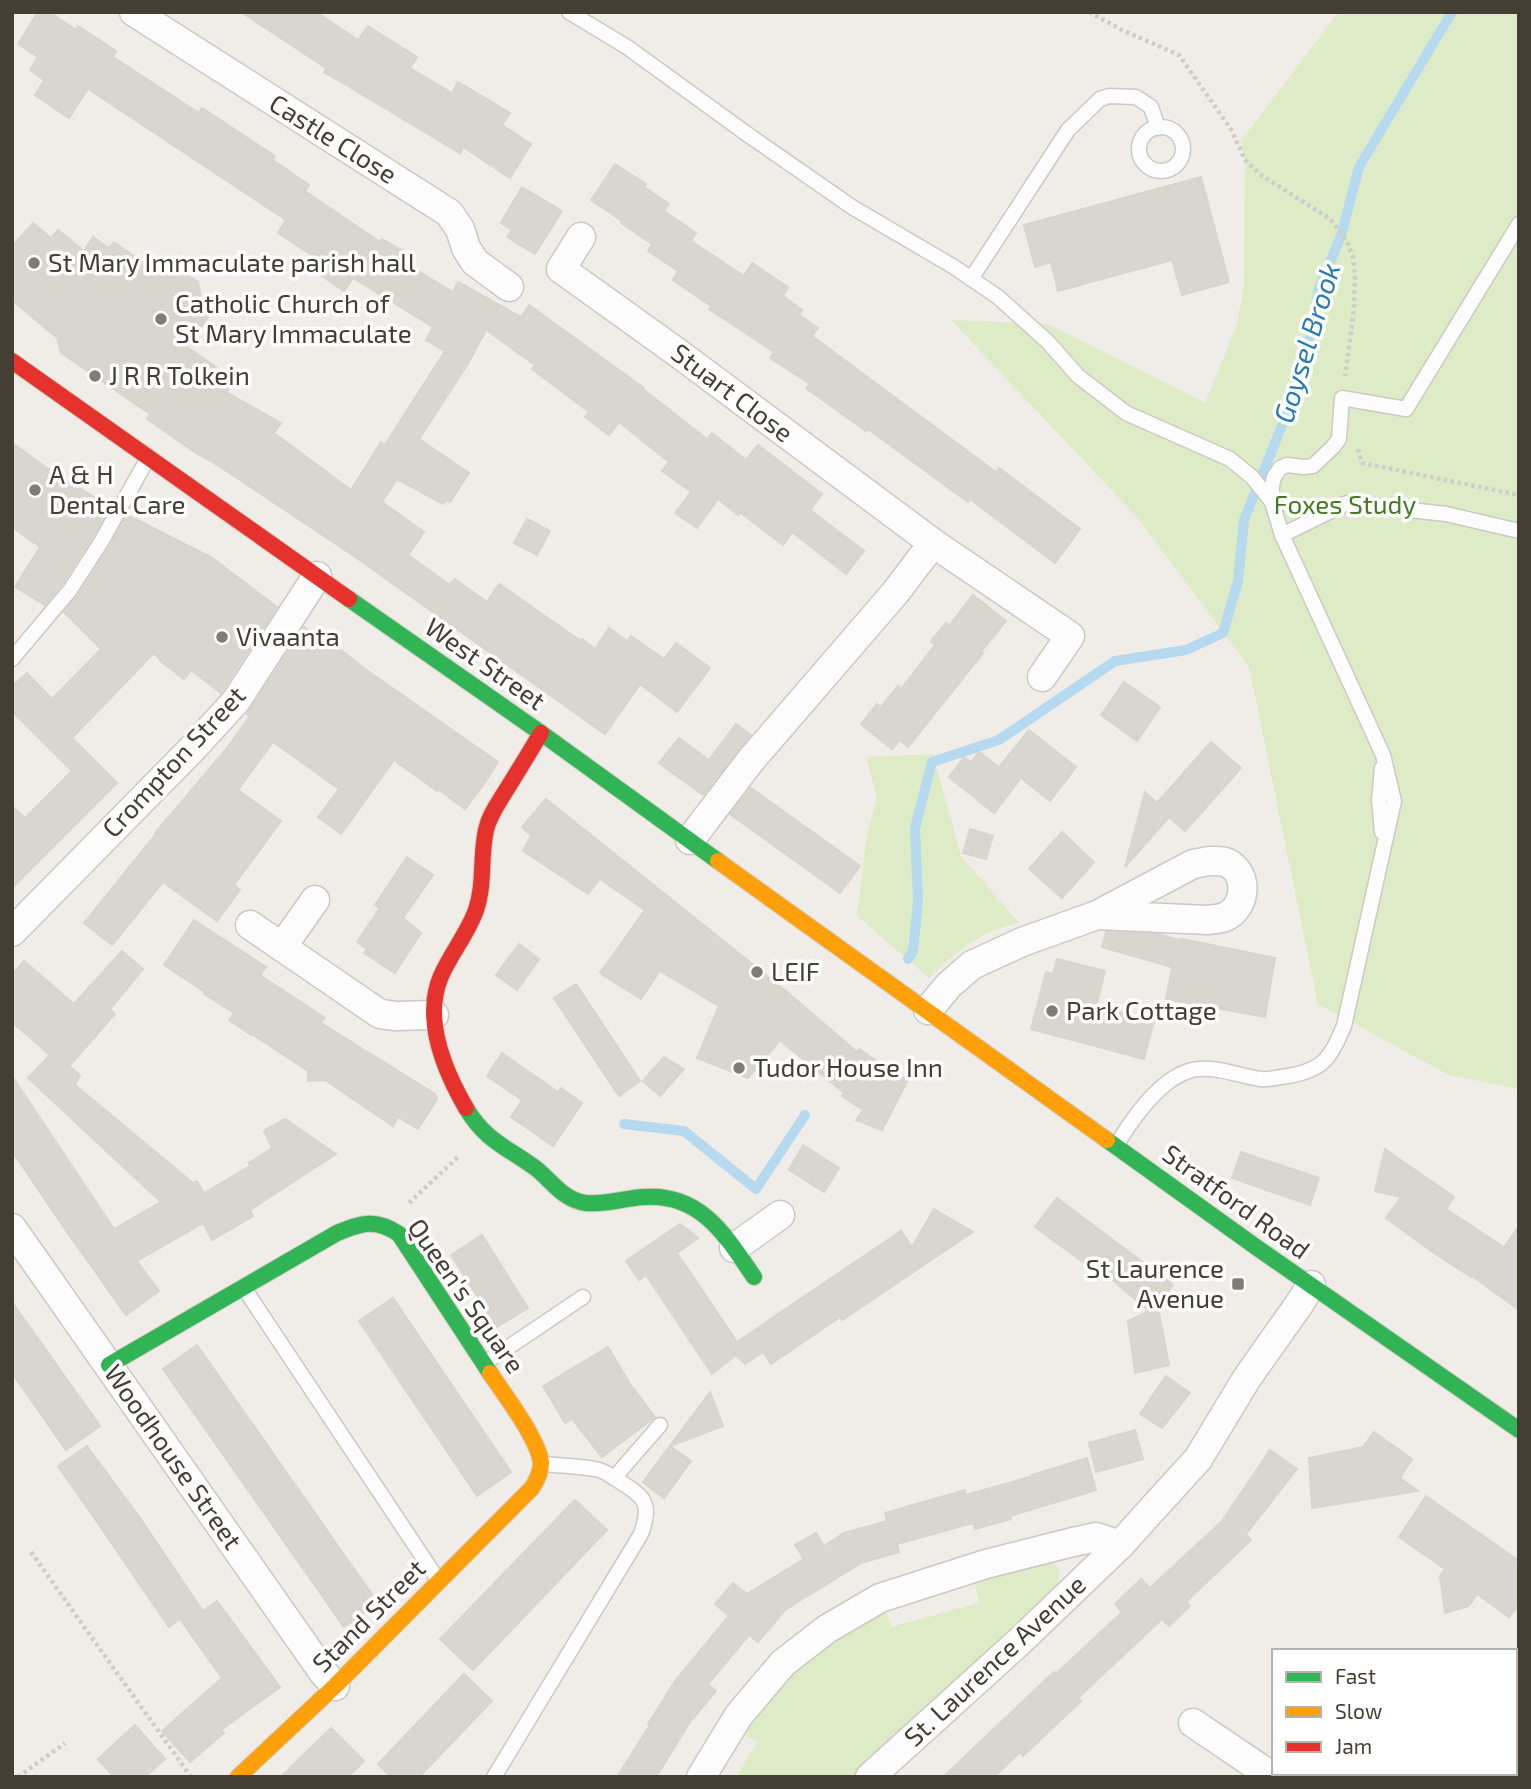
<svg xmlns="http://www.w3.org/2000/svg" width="1531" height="1789" font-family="'Exo 2',sans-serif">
	<rect width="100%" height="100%" fill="#f0ede8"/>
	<g fill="#ddebc6">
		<polygon points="1339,12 1519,12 1519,1089 1449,1075 1318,1004 1249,667 1135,515 951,320 1048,324 1205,403 1238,322 1244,281 1245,160 1241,141"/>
		<path d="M933,754l28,102 58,67c-40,8 -61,28 -90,55l-72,-62 10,-81 10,-37 -11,-41z"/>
		<polygon points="1041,1561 1053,1563 1060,1571 1058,1583 854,1777 736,1777 757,1742 737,1730 787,1668 885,1607 891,1627 979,1603 974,1581"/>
	</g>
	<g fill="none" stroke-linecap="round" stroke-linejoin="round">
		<g stroke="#b6d9f0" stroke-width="10">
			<polyline points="908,959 913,951 918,901 915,828 932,762 999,740 1115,661 1186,650 1223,633 1238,581 1244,520 1304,371 1319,288 1341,236 1359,167 1452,12"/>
			<polyline points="624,1124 684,1131 756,1189 805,1115"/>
		</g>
	</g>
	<g fill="#d9d6d0" stroke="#d8d4ce" stroke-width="2">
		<polygon points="38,12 49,12 76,30 78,26 116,51 113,57 199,113 202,108 275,156 273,160 309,185 305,191 380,242 382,239 407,253 402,261 453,292 458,282 521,317 529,305 644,388 643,389 707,439 712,433 746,460 758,445 822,494 810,510 864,551 846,574 792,532 783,545 740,512 738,515 718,499 697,528 675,513 691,492 662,471 669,462 619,422 609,435 585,417 589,412 532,369 535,365 486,330 469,362 419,439 469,473 450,502 446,500 443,504 397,479 382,502 424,532 408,555 450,585 455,579 487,602 499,584 581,641 582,639 595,649 609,628 627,641 631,636 664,659 676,643 710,668 677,712 640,684 605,734 351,554 222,468 196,453 147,419 150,414 61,353 57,338 12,300 12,247 33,223 51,238 58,230 84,251 93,237 109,248 114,242 162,276 178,272 184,273 198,282 203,308 211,313 187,347 216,367 210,376 229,389 226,392 281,423 274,433 351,490 381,442 385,445 445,351 426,340 433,327 353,278 344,291 309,267 315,257 278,233 286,220 88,89 69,118 35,95 44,80 30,70 38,57 18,44"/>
		<polygon points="241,12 316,12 358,40 368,26 417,57 410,68 452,93 458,82 510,113 502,125 531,144 510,178 463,147 460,153 346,85 324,72 326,68"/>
		<polygon points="615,164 646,184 644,187 669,204 664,211 696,233 691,241 744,276 752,263 788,287 783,296 802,310 799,315 818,328 812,336 996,472 999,468 1080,529 1055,563 970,499 968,502 868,429 866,431 806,388 810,384 770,358 774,352 709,309 711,306 673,280 678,271 648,251 652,244 621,223 622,221 591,200"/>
		<polygon points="1201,177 1229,282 1182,295 1172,260 1058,291 1051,262 1035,267 1024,225"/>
		<polygon points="522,187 562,211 535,254 507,237 512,230 501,223"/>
		<polygon points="12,443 57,475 110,506 93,537 62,584 45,605 15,587 40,547 12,527"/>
		<polygon points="127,515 211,557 277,607 221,693 191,670 184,679 163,663 154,653 72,738 117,783 12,888 12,806 25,818 72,771 12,711 12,687 27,673 52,699 101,649 64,612 78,595 109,547"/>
		<polygon points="527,519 550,531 537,555 514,543"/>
		<polygon points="973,595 1006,621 981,652 983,653 908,747 900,740 892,749 861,724 877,704 881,707 898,686 901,689 935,645 931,641 946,623 949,626"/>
		<polygon points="304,627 314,635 317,631 361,666 498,762 484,784 465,809 438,789 437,791 394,760 341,834 318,817 339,789 273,742 238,790 281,821 234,885 240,890 217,921 163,882 112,945 84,923 156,834 155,833 227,748 250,716 247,714"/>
		<polygon points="1124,682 1160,707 1137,741 1101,715"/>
		<polygon points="736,724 751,735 703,795 659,763 679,738 709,760"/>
		<polygon points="1029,730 1076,767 1050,801 1021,778 994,813 949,777 964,757 971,762 979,752 999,767"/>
		<polygon points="1211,742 1241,768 1185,831 1169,817 1125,867 1145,792 1157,803"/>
		<polygon points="751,788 860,866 840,893 730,814"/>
		<polygon points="546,799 786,991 857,1052 859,1049 897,1075 908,1080 882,1130 856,1120 863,1110 842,1096 844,1093 780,1040 748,1078 697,1058 719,1006 660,971 641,999 600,973 645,910 600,879 588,894 523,851 531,836 522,827"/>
		<polygon points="970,829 993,836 986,859 963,853"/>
		<polygon points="1062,832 1094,862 1062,898 1029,869"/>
		<polygon points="407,857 433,875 403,918 421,933 395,973 364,953 367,949 357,942 380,908 375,905"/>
		<polygon points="194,920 266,967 260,975 325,1018 321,1023 435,1094 437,1099 418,1129 398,1117 393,1126 325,1080 308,1081 308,1071 252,1034 251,1035 229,1020 234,1013 204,994 205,992 164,965"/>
		<polygon points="1106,932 1159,934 1185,942 1182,939 1275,958 1265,1017 1166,999 1172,967 1102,947"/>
		<polygon points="519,944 539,959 517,990 496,975"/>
		<polygon points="122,951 143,969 110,1009 115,1014 69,1066 80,1075 75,1085 193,1183 197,1181 204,1193 250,1166 249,1163 272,1148 264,1131 285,1119 336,1154 250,1210 253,1216 212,1240 203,1223 137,1261 159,1291 126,1315 67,1232 12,1151 12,1076 114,1229 161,1202 28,1078 50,1055 12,1022 12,975 24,961 74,1004"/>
		<polygon points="1057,959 1105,971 1096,1006 1154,1021 1144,1059 1031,1029 1046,972 1053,974"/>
		<polygon points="576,984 640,1081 619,1096 554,998"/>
		<polygon points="502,1053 558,1092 561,1088 582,1103 553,1146 511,1117 522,1100 487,1076"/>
		<polygon points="664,1057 684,1069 660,1096 643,1081"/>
		<polygon points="803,1145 839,1168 824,1192 789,1170"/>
		<polygon points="1385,1149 1454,1197 1446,1209 1504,1247 1519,1226 1519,1310 1472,1276 1471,1277 1434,1253 1386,1218 1401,1197 1375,1191"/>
		<polygon points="1241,1152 1319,1178 1310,1205 1232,1178"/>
		<polygon points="1057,1198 1173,1285 1157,1307 1158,1307 1169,1365 1135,1373 1128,1321 1149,1311 1101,1270 1098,1273 1035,1227"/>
		<polygon points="934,1209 973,1232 842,1320 840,1317 771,1364 763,1352 745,1364 736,1355 712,1374 646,1275 639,1280 626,1261 680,1224 691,1232 698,1238 677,1253 737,1342 901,1231 912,1247"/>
		<polygon points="482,1235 528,1308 497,1327 451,1255"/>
		<polygon points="393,1298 511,1472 477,1496 359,1321"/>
		<polygon points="12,1302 100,1426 66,1450 12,1373"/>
		<polygon points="197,1345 378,1603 344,1627 163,1369"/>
		<polygon points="608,1347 630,1384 655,1417 602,1457 572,1419 565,1423 543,1386"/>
		<polygon points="1166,1376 1190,1393 1162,1428 1140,1414"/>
		<polygon points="710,1392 723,1426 670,1446 691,1461 664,1498 643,1482"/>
		<polygon points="1135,1430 1143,1459 1096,1472 1089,1443"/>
		<polygon points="1374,1432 1412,1459 1400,1478 1418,1491 1312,1508 1309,1458 1363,1447"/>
		<polygon points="87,1446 140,1518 203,1611 217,1601 280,1687 221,1730 224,1733 190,1762 162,1731 222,1678 180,1619 169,1627 106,1535 58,1466"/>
		<polygon points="1270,1450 1297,1469 1246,1534 1251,1540 1186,1602 1190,1606 1169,1626 1162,1619 1078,1698 1081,1701 1023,1756 1020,1752 994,1777 943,1777 1054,1672 1056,1674 1122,1612 1115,1604 1141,1579 1150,1588 1222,1521"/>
		<polygon points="1087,1458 1096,1490 1010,1516 1011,1519 975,1529 973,1523 897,1544 899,1552 861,1563 785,1610 758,1642 749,1635 708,1684 716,1691 690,1722 656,1777 617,1777 650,1725 648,1724 675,1681 729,1616 715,1604 733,1583 747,1594 804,1559 795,1545 816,1533 824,1546 844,1533 887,1521 885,1513 965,1490 966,1495 1033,1476 1032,1475"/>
		<polygon points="1426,1496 1519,1561 1519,1605 1509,1617 1477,1594 1469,1606 1445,1613 1440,1576 1445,1569 1399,1537"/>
		<polygon points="575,1500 607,1530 473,1670 440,1639"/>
		<polygon points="464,1674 492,1701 419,1777 391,1777 378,1764"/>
		<polygon points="135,1725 165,1759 145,1777 114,1777 98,1759"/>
		<polygon points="331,1728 364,1761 348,1777 281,1777"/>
	</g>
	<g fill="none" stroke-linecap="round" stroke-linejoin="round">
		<defs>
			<g id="lane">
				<polyline points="569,12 627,47 747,134 852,207 954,267 998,297 1048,342 1078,376 1126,413 1230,459 1252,477 1272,502"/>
				<circle cx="1161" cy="149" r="22"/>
				<polyline points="971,279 1068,130 1100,99 1109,96 1136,97 1151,107 1158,128"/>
				<polyline points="1282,535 1347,503 1446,514 1519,531"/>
				<polyline points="12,659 70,590 101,542 148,458"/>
				<polyline points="1382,832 1379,800 1382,768"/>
				<path d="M1117,1144c16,-26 43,-66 75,-74 24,-5 46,6 69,9 8,1 18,-2 27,-3 36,-6 42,-18 56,-50l50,-225 -11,-46 -101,-220 -10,-33v-16l2,-9 6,-9 7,-3 16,2 10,-1 20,-19 6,-8 3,-41 64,11 113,-185"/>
				<polyline points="244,1288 438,1580"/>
				<polyline points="485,1363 583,1297"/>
				<polyline points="614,1478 660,1425"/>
				<path d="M494,1777l147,-243c11,-31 4,-37 -22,-53 -6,-4 -13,-9 -20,-11 -17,-4 -37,-4 -55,-6"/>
			</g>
			<g id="street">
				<polyline points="134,12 449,213 460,229 466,248 475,262 509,287"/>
				<polyline points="581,237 561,269 678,353 933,543 1070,636 1042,677"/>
				<polyline points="690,840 751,760 895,593 933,543"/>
				<path d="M1209,861c8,0 16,-1 22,4 18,13 14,43 -6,52 -5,2 -11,2 -17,3l-111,-5 96,-51z"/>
				<polyline points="250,925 380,1014 396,1016 434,1015"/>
				<polyline points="12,932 192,749 236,701 317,576"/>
				<polyline points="282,947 315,900"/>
				<polyline points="928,1010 949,985 972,965 1022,942 1097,915"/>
				<polyline points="12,1228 323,1672 335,1686"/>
				<polyline points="734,1248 780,1215"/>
				<polyline points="1193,1723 1273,1777"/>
				<polyline points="701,1777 739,1715 783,1663 827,1629 880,1598 986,1564 1073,1542 1096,1537 1120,1545"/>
				<polyline points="870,1777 1021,1640 1120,1545 1157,1504 1198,1459 1247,1378 1300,1303 1311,1285"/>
			</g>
			<g id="fast">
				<polyline points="349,599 541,733 718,861"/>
				<path d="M466,1108c20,34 43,40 72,62 15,13 26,30 48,33 19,2 39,-5 58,-6 57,-4 82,39 110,80"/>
				<polyline points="1107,1140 1256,1247 1519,1430"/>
				<path d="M109,1365l228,-132c25,-10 38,-15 62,1l91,139"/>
			</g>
			<g id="slow">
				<polyline points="718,861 1107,1140"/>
				<path d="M238,1777l97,-91 197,-198c5,-8 9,-16 9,-25 -2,-23 -37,-69 -51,-90"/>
			</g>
			<g id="jam">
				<polyline points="12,361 349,599"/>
				<path d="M466,1108c-22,-38 -43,-90 -25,-132 10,-23 27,-43 35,-66 9,-26 4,-54 10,-80 3,-14 11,-25 19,-38 12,-19 24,-39 36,-59"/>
			</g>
		</defs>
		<use href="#lane" stroke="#ccc9c4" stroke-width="17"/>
		<use href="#street" stroke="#ccc9c4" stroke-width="31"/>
		<use href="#fast" stroke="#d1ccc0" stroke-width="18"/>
		<use href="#slow" stroke="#d1ccc0" stroke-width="18"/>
		<use href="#jam" stroke="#d1ccc0" stroke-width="18"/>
		<g stroke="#d0cdc9" stroke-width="4.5" stroke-dasharray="3.5 3.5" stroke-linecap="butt">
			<polyline points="1089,12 1122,30 1179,55 1232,131 1245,160 1261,175 1329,218 1339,230 1348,244 1353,258 1355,275 1354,309 1345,376"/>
			<polyline points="1358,449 1362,463 1519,495"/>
			<polyline points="409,1203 459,1156"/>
			<polyline points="31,1552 191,1777"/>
			<polyline points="18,1777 65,1743"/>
		</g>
		<use href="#lane" stroke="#fdfcfc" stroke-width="14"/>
		<use href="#street" stroke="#fdfcfc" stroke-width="28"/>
		<use href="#fast" stroke="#30b455" stroke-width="16"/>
		<use href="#slow" stroke="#ff9f0a" stroke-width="16"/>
		<use href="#jam" stroke="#e5322d" stroke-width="16"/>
	</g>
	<g fill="#817b73" stroke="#fff" stroke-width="2.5">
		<circle cx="34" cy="263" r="7"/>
		<circle cx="161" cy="319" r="7"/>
		<circle cx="95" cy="376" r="7"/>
		<circle cx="35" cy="490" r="7"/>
		<circle cx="222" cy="637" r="7"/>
		<circle cx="757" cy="972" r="7"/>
		<circle cx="1052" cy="1011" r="7"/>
		<circle cx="739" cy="1068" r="7"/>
		<rect x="1231" y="1277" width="14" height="14" rx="3.5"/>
	</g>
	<g text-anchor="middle" stroke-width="7" stroke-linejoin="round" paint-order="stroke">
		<g font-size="26" fill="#453e34" stroke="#fff">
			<text transform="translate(333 139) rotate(32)" y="9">Castle Close</text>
			<text transform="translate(732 393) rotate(37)" y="9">Stuart Close</text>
			<text transform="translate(485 664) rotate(35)" y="9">West Street</text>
			<text transform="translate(174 762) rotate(-47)" y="9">Crompton Street</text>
			<text transform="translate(1236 1202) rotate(36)" y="9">Stratford Road</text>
			<text transform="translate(466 1296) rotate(55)" y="9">Queen's Square</text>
			<text transform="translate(173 1457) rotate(55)" y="9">Woodhouse Street</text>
			<text transform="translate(369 1616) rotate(-45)" y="9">Stand Street</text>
			<text transform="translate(995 1661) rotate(-43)" y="9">St. Laurence Avenue</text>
		</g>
		<g font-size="26" fill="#453e34" stroke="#fff" text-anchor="start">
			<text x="48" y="272">St Mary Immaculate parish hall</text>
			<text x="175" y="313">Catholic Church of<tspan x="175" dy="30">St Mary Immaculate</tspan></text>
			<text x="109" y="385">J R R Tolkein</text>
			<text x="49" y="484">A &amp; H<tspan x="49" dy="30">Dental Care</tspan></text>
			<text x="236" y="646">Vivaanta</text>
			<text x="771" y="981">LEIF</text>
			<text x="1066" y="1020">Park Cottage</text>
			<text x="753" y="1077">Tudor House Inn</text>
			<text x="1224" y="1278" text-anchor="end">St Laurence<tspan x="1224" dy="30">Avenue</tspan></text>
		</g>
		<g font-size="26" fill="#457925" stroke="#fff">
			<text x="1345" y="514">Foxes Study</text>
		</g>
		<g font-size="28" font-style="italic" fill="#297ab4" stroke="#fff">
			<text transform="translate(1307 343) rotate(-73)" y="10">Goysel Brook</text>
		</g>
	</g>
	<rect width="1531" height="1789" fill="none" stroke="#453e34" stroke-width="28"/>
	<rect x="1272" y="1649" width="245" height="126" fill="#ffffff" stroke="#b5b2ae" stroke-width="2"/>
	<rect x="1286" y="1672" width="35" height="10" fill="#30b455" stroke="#b5b2ae" stroke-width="2"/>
	<text x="1335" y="1684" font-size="21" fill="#453e34">Fast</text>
	<rect x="1286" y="1707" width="35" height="10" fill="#ff9f0a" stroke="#b5b2ae" stroke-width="2"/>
	<text x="1335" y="1719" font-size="21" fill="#453e34">Slow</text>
	<rect x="1286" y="1742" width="35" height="10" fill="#e5322d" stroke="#b5b2ae" stroke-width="2"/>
	<text x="1335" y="1754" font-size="21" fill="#453e34">Jam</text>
</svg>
